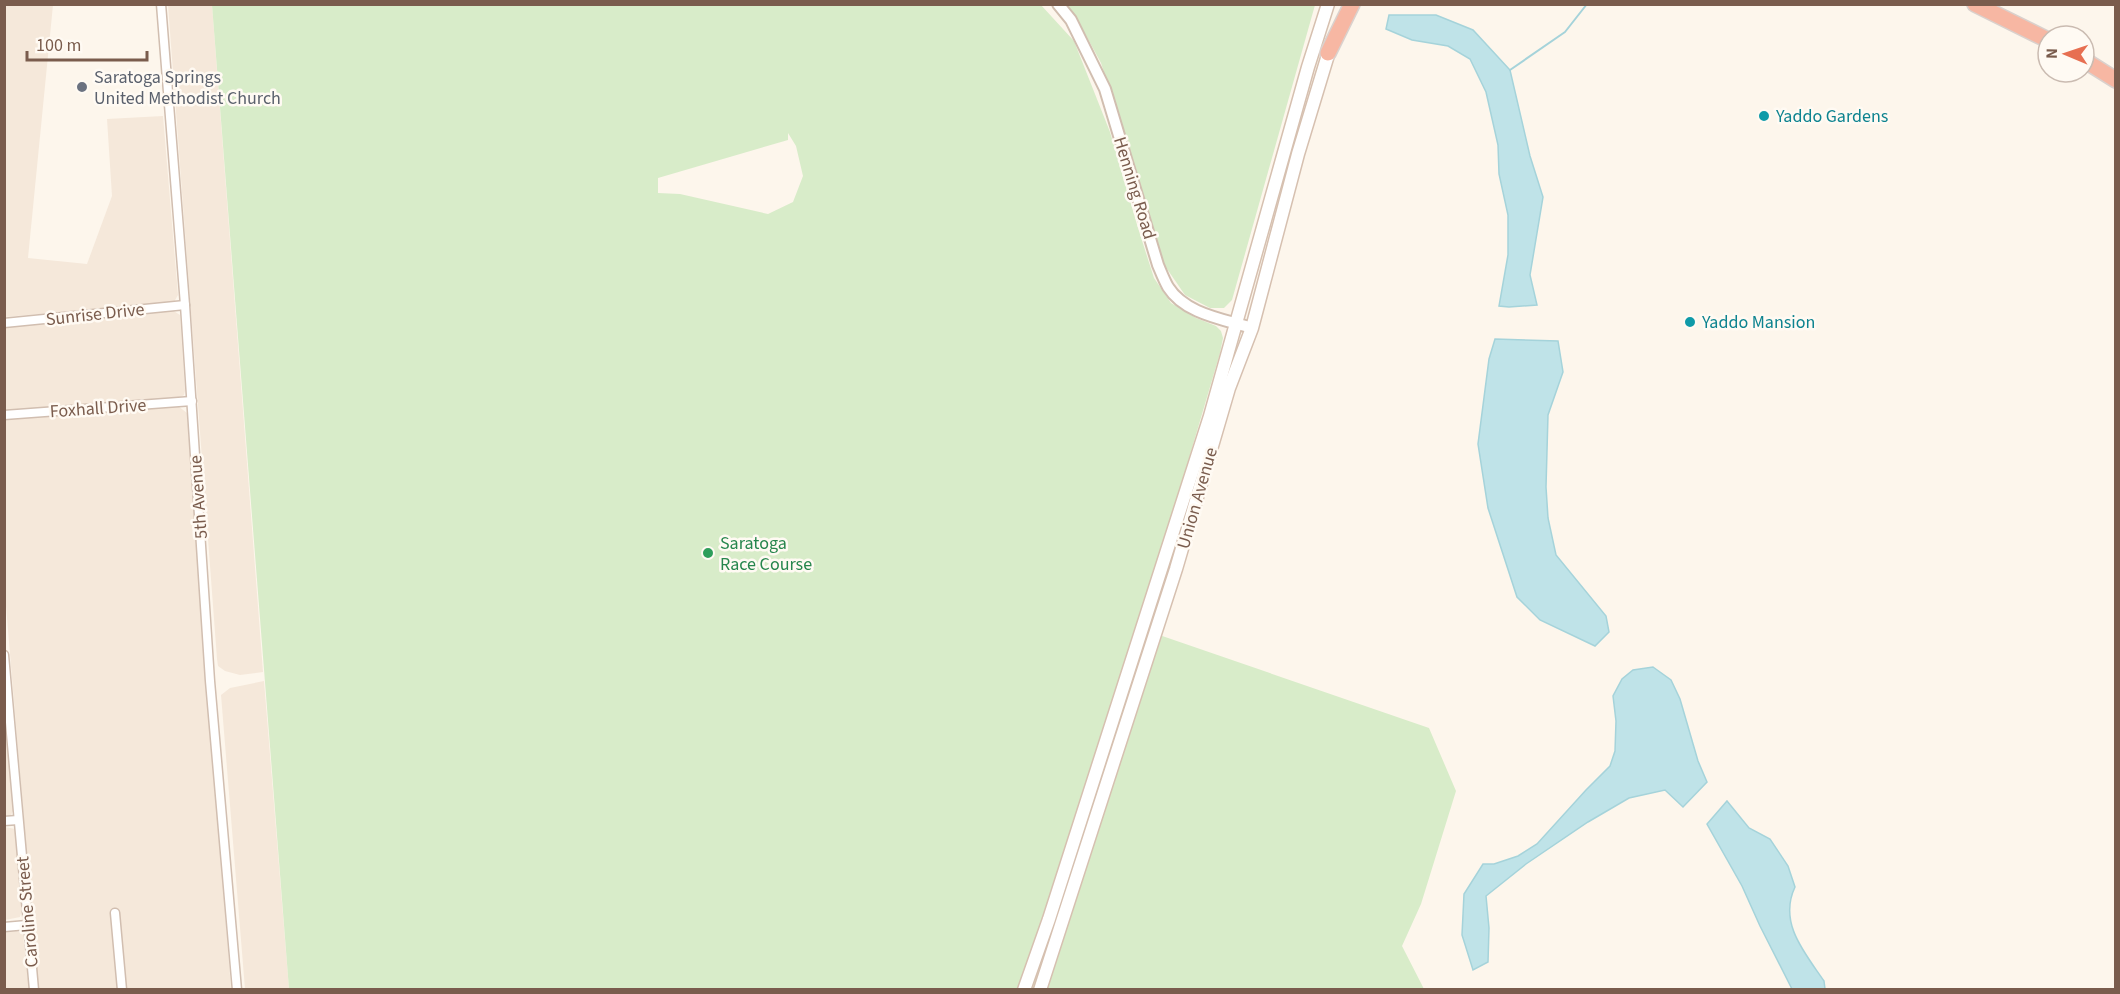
<svg xmlns="http://www.w3.org/2000/svg" width="2120" height="994" font-family="'Source Sans 3',sans-serif">
	<rect width="100%" height="100%" fill="#fdf6ec"/>
	<g fill="#f5e8da">
		<polygon points="5,4 53,5 28,258 87,264 112,196 107,119 163,116 178,295 174,302 5,317"/>
		<polygon points="168,5 212,5 263,672 240,675 225,671 218,666 217,659"/>
		<polygon points="172,310 180,315 185,391 184,395 179,398 5,411 5,327"/>
		<polygon points="178,406 187,413 231,989 38,989 5,594 4,419"/>
		<polygon points="264,681 289,989 245,989 221,695 230,688"/>
		<polygon points="4,731 9,734 14,809 11,815 5,816"/>
		<polygon points="5,827 15,829 17,833 22,910 20,917 5,920"/>
		<polygon points="16,931 21,932 23,935 29,989 5,989 5,932"/>
	</g>
	<g fill="#d8ecc9" fill-rule="evenodd">
		<path d="M212,5h829l33,36 36,91 28,96 16,50 17,25 25,15 20,8 5,5 2,7 -3,15 -81,275 290,100 27,63 -35,113 -19,42 22,43h-1135zM788,133l8,13 7,30 -10,26 -25,12 -88,-20 -22,-1v-15l130,-38z"/>
		<polygon points="1065,5 1315,5 1232,300 1224,308 1210,308 1185,295 1165,266 1135,167 1101,63 1083,30"/>
	</g>
	<g fill="#bfe3e8" stroke="#a5d3da" stroke-width="1.5">
		<polygon points="1389,15 1436,15 1473,30 1510,70 1530,156 1543,197 1530,275 1537,305 1509,307 1499,306 1508,255 1508,215 1499,174 1498,145 1486,92 1470,59 1448,46 1412,40 1386,29"/>
		<polygon points="1495,339 1558,341 1563,372 1548,415 1546,487 1548,518 1556,555 1606,616 1609,632 1595,646 1540,620 1517,597 1488,508 1478,444 1489,359"/>
		<polygon points="1653,667 1671,680 1680,699 1698,761 1707,782 1683,807 1665,790 1629,798 1588,822 1526,864 1486,896 1489,928 1488,962 1473,970 1462,935 1464,894 1483,864 1494,864 1518,856 1537,844 1586,790 1610,766 1615,751 1616,721 1613,696 1622,679 1633,670"/>
		<path d="M1727,801l22,27 21,11 18,27 7,21c-17,36 10,66 29,94l1,8h-33l-32,-63 -18,-40 -35,-62z"/>
	</g>
	<g fill="none" stroke-linecap="round" stroke-linejoin="round">
		<polyline stroke="#a5d3da" stroke-width="2" points="1510,70 1565,32 1587,4"/>
		<defs>
			<g id="minor">
				<polyline points="161,4 185,305 210,681 237,990"/>
				<polyline points="4,323 185,305"/>
				<polyline points="4,415 192,401"/>
				<polyline points="4,655 34,990"/>
				<polyline points="4,821 18,820"/>
				<polyline points="115,913 122,990"/>
				<polyline points="4,927 27,925"/>
			</g>
			<path id="tertiary" d="M1058,4l13,16 34,69 53,176c3,7 6,15 10,22 17,27 55,32 84,41"/>
			<g id="secondary">
				<polyline points="1024,990 1049,919 1210,416 1308,67 1328,4"/>
				<polyline points="1040,990 1176,569 1229,388 1252,328 1298,154 1331,45"/>
			</g>
			<g id="motorway">
				<polyline points="1975,4 2048,40"/>
				<polyline points="1328,53 1352,4"/>
				<polyline points="2084,60 2116,80"/>
			</g>
		</defs>
		<use href="#minor" stroke="#d1beb0" stroke-width="11"/>
		<use href="#tertiary" stroke="#d1beb0" stroke-width="14"/>
		<use href="#secondary" stroke="#d6c0b0" stroke-width="15"/>
		<use href="#motorway" stroke="#dad1cd" stroke-width="18"/>
		<use href="#minor" stroke="#fff" stroke-width="8"/>
		<use href="#tertiary" stroke="#fff" stroke-width="10"/>
		<use href="#secondary" stroke="#fff" stroke-width="12"/>
		<use href="#motorway" stroke="#f7b7a3" stroke-width="15"/>
	</g>
	<circle fill="#6b7280" stroke="#fffaf3" stroke-width="2" cx="82" cy="87" r="6"/>
	<g fill="#0f9aa8" stroke="#fffaf3" stroke-width="2">
		<circle cx="1764" cy="116" r="6"/>
		<circle cx="1690" cy="322" r="6"/>
	</g>
	<circle fill="#2e9e5b" stroke="#fffaf3" stroke-width="2" cx="708" cy="553" r="6"/>
	<g text-anchor="middle" stroke-width="5" stroke-linejoin="round" paint-order="stroke">
		<g font-size="18" fill="#5b616d" stroke="#fffaf3" text-anchor="start">
			<text x="94" y="83">Saratoga Springs<tspan x="94" dy="21">United Methodist Church</tspan></text>
		</g>
		<g font-size="18" fill="#0d838f" stroke="#fffaf3" text-anchor="start">
			<text x="1776" y="122">Yaddo Gardens</text>
			<text x="1702" y="328">Yaddo Mansion</text>
		</g>
		<g font-size="18" fill="#7a5c4d" stroke="#fffaf3">
			<text transform="translate(1135 188) rotate(73)" y="6">Henning Road</text>
			<text transform="translate(95 314) rotate(-6)" y="6">Sunrise Drive</text>
			<text transform="translate(98 408) rotate(-4)" y="6">Foxhall Drive</text>
			<text transform="translate(198 497) rotate(-94)" y="6">5th Avenue</text>
			<text transform="translate(1197 498) rotate(-74)" y="6">Union Avenue</text>
			<text transform="translate(27 912) rotate(-95)" y="6">Caroline Street</text>
		</g>
		<g font-size="18" fill="#27864d" stroke="#fffaf3" text-anchor="start">
			<text x="720" y="549">Saratoga<tspan x="720" dy="21">Race Course</tspan></text>
		</g>
	</g>
	<rect width="2120" height="994" fill="none" stroke="#7a5c4d" stroke-width="12"/>
	<g transform="translate(2066 54) rotate(272)"><circle r="28" fill="#fffaf3" stroke="#cabbb1" stroke-width="1.5"/>
	<path d="M0-4.5L10 22L0 15L-10 22Z" fill="#e76f51"/>
	<text y="-9" font-size="16" font-weight="bold" text-anchor="middle" fill="#7a5c4d">N</text>
	</g>
	<path d="M27 51v9h120v-9" fill="none" stroke="#7a5c4d" stroke-width="3"/>
	<text x="36" y="51" font-size="18" fill="#7a5c4d" stroke="#fffaf3" stroke-width="4.5" paint-order="stroke">100 m</text>
</svg>
